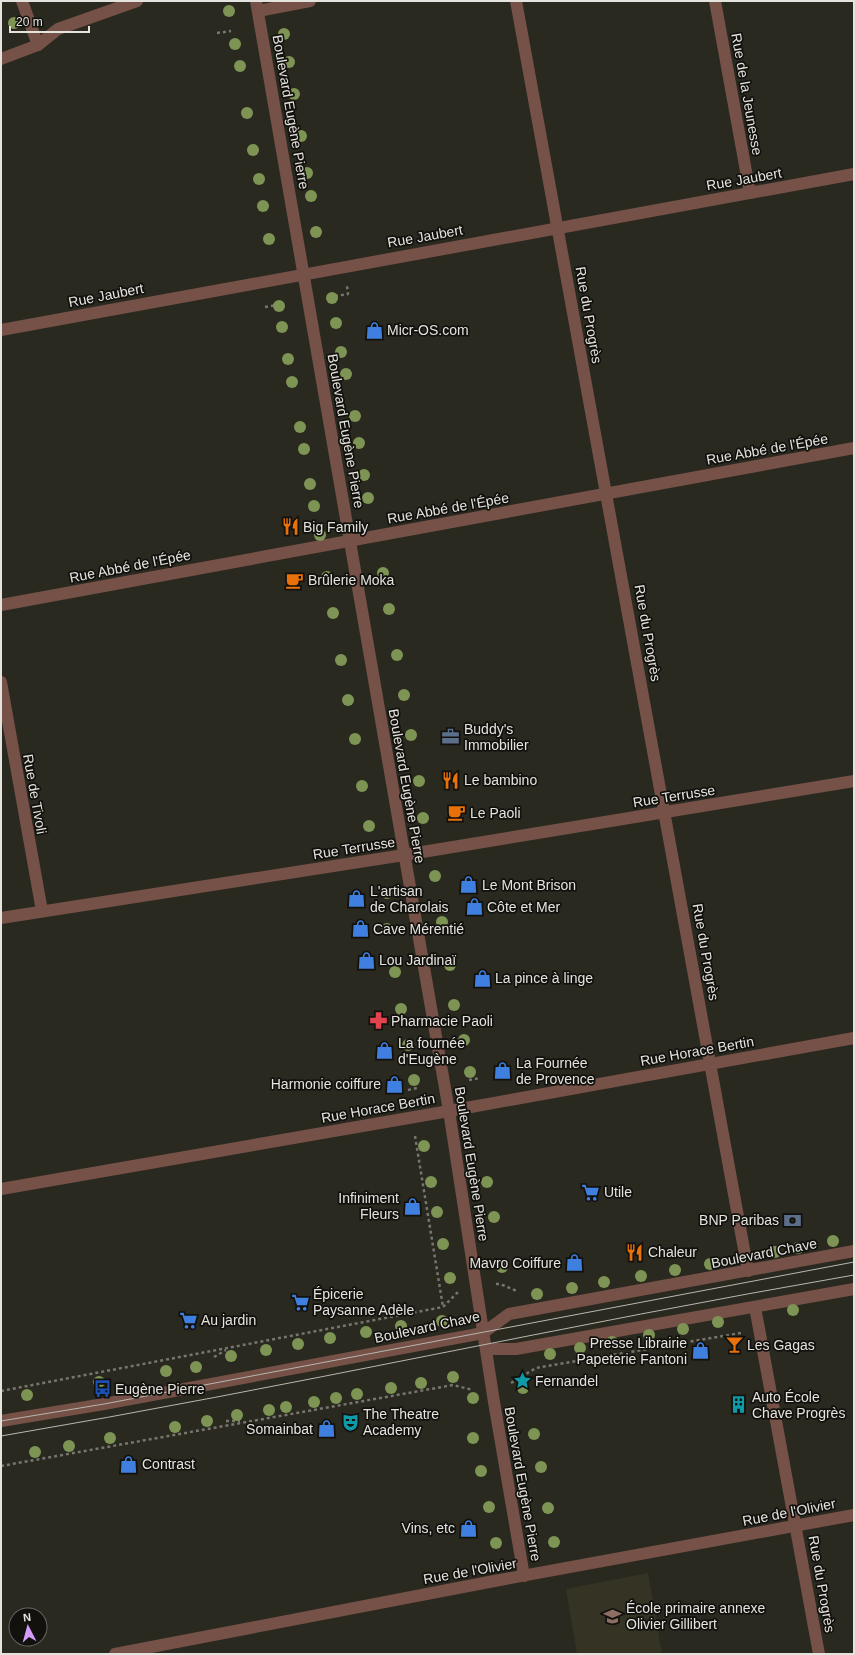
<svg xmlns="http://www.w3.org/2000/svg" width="855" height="1655" font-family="Arial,sans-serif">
	<rect width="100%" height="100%" fill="#2a2920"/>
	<polygon fill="#353324" points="648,1573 662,1654 577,1654 566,1589"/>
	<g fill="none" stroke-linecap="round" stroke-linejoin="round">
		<g stroke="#77766e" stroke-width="2.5" stroke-dasharray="3 3" stroke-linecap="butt">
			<polyline points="217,33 231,31"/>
			<polyline points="329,297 348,294 347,286"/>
			<polyline points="265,307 283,304"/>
			<polyline points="469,1080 480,1078"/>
			<polyline points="408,1090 417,1088"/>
			<polyline points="415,1136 443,1307"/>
			<polyline points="496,1284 500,1284 517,1291"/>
			<polyline points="214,1357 226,1350"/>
			<polyline points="511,1383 536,1368 741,1333"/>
			<polyline points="1,1391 443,1307 458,1292"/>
			<polyline points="226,1421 240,1421"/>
			<polyline points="1,1466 453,1385 473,1390"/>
		</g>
		<g stroke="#755147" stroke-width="12">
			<polyline points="22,1 38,45"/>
			<polyline points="256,1 449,1111 494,1402 524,1576"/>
			<polyline points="516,1 748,1271"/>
			<polyline points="715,1 750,193"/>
			<polyline points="258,11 310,1"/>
			<polyline points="1,59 38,45 58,29 137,1"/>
			<polyline points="1,330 854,174"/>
			<polyline points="1,605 854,448"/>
			<polyline points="1,682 42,911"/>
			<polyline points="1,918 404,855 854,781"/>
			<polyline points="1,1189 449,1111 854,1038"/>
			<polyline points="755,1307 819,1654"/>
			<polyline points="486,1349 516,1349 854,1289"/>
			<polyline points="1,1421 104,1404 483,1333 509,1314 854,1251"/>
			<polyline points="115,1654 489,1582 854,1515"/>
		</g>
		<g stroke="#b8b7b0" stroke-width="1">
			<polyline points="1,1421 104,1404 854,1262"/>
			<path d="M1,1436c285,-48 568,-112 853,-161"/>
		</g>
	</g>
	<g fill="#7e9454">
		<circle cx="229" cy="11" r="6"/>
		<circle cx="14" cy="23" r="6"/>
		<circle cx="284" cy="34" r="6"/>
		<circle cx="235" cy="44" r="6"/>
		<circle cx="289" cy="62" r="6"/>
		<circle cx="240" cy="66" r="6"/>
		<circle cx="294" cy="94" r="6"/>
		<circle cx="247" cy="113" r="6"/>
		<circle cx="301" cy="136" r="6"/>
		<circle cx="253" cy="150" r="6"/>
		<circle cx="307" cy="173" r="6"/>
		<circle cx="259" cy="179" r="6"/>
		<circle cx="311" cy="196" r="6"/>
		<circle cx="263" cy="206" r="6"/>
		<circle cx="316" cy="232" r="6"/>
		<circle cx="269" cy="239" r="6"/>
		<circle cx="332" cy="298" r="6"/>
		<circle cx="279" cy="306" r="6"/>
		<circle cx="336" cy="323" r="6"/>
		<circle cx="282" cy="327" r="6"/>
		<circle cx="341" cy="352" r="6"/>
		<circle cx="288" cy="359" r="6"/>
		<circle cx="346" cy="374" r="6"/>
		<circle cx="292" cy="382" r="6"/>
		<circle cx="355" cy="416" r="6"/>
		<circle cx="300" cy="427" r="6"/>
		<circle cx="359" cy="443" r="6"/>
		<circle cx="304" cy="449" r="6"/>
		<circle cx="364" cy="475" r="6"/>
		<circle cx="310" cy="484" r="6"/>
		<circle cx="368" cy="498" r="6"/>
		<circle cx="314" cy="506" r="6"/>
		<circle cx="320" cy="535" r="6"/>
		<circle cx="383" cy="573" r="6"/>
		<circle cx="327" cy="577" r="6"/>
		<circle cx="389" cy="609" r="6"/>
		<circle cx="333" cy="613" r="6"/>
		<circle cx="397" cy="655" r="6"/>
		<circle cx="341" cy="660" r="6"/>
		<circle cx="404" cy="695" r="6"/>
		<circle cx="348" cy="700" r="6"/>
		<circle cx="411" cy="735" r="6"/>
		<circle cx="355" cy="739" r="6"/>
		<circle cx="419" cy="781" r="6"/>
		<circle cx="362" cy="786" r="6"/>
		<circle cx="423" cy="818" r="6"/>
		<circle cx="369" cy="826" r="6"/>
		<circle cx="435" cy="876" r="6"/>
		<circle cx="387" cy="893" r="6"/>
		<circle cx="442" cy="922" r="6"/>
		<circle cx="387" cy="929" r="6"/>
		<circle cx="450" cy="965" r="6"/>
		<circle cx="395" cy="972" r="6"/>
		<circle cx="454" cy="1005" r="6"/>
		<circle cx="401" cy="1009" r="6"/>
		<circle cx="464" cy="1040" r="6"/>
		<circle cx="408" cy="1045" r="6"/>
		<circle cx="470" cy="1072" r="6"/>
		<circle cx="414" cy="1080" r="6"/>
		<circle cx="424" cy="1146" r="6"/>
		<circle cx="431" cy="1182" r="6"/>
		<circle cx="487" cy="1182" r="6"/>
		<circle cx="437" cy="1212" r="6"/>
		<circle cx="494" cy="1217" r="6"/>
		<circle cx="833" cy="1241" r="6"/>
		<circle cx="443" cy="1244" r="6"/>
		<circle cx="798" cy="1248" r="6"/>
		<circle cx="775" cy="1252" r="6"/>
		<circle cx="710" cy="1264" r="6"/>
		<circle cx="502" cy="1267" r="6"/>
		<circle cx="675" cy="1270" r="6"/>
		<circle cx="641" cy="1276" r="6"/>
		<circle cx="450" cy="1278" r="6"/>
		<circle cx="604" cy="1282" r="6"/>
		<circle cx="572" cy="1288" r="6"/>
		<circle cx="537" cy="1294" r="6"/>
		<circle cx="793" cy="1310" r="6"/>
		<circle cx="442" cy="1321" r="6"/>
		<circle cx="718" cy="1322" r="6"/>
		<circle cx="401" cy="1326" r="6"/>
		<circle cx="683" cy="1329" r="6"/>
		<circle cx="366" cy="1332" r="6"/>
		<circle cx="649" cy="1335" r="6"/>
		<circle cx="330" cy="1338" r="6"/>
		<circle cx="612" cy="1342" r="6"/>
		<circle cx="298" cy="1344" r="6"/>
		<circle cx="580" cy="1348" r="6"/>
		<circle cx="266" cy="1350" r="6"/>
		<circle cx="550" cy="1354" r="6"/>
		<circle cx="231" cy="1356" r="6"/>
		<circle cx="196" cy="1367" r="6"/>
		<circle cx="166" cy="1371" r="6"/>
		<circle cx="453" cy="1377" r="6"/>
		<circle cx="99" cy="1382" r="6"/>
		<circle cx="421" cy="1383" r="6"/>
		<circle cx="391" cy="1388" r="6"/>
		<circle cx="523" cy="1388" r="6"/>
		<circle cx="357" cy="1394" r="6"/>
		<circle cx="27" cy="1395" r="6"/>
		<circle cx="336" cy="1398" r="6"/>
		<circle cx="473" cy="1398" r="6"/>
		<circle cx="314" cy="1402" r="6"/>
		<circle cx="286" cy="1407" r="6"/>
		<circle cx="269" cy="1410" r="6"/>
		<circle cx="237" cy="1415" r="6"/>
		<circle cx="207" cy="1421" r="6"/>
		<circle cx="175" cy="1427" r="6"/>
		<circle cx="534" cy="1434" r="6"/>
		<circle cx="110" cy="1438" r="6"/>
		<circle cx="473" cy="1438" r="6"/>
		<circle cx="69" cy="1446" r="6"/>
		<circle cx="35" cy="1452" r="6"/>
		<circle cx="541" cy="1467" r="6"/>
		<circle cx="481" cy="1471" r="6"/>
		<circle cx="489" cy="1507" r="6"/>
		<circle cx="548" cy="1508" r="6"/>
		<circle cx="554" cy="1542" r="6"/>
		<circle cx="496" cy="1543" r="6"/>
	</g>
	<defs>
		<symbol id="shop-bare" viewBox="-9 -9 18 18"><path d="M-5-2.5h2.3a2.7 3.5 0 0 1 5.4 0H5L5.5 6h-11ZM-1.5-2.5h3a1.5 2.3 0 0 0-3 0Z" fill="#3f7fe0" stroke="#12110e" stroke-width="2.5" paint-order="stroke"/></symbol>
		<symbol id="restaurant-bare" viewBox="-9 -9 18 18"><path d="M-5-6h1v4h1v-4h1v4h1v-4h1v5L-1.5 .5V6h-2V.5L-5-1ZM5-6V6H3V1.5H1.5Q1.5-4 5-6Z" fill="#e8710a" stroke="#12110e" stroke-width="2.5" paint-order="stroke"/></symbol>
		<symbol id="cafe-bare" viewBox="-9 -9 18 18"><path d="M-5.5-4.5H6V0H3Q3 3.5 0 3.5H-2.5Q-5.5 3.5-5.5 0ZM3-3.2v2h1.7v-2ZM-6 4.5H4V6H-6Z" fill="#e8710a" stroke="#12110e" stroke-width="2.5" paint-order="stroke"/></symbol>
		<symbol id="office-bare" viewBox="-9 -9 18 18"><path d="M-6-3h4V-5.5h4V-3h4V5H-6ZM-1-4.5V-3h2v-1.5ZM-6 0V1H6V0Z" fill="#5c6f8a" stroke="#12110e" stroke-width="2.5" paint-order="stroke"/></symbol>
		<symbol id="pharmacy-bare" viewBox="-9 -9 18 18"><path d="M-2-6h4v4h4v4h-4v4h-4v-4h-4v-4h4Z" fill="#e0444e" stroke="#12110e" stroke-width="2.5" paint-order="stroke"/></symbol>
		<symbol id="supermarket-bare" viewBox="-9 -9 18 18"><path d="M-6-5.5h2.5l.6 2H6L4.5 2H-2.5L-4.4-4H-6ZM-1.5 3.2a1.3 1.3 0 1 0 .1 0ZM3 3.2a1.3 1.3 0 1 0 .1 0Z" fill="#3f7fe0" stroke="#12110e" stroke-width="2.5" paint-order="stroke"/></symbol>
		<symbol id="bank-bare" viewBox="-9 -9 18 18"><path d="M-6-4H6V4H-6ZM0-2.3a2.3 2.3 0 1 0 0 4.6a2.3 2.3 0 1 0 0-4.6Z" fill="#5c6f8a" stroke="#12110e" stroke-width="2.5" paint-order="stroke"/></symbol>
		<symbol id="bar-bare" viewBox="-9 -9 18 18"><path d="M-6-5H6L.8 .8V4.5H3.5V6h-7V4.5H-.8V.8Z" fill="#e8710a" stroke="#12110e" stroke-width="2.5" paint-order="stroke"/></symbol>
		<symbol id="sight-bare" viewBox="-9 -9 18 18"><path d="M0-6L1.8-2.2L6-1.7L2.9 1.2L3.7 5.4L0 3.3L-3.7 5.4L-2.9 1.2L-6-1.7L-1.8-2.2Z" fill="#0f9aa8" stroke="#12110e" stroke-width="2.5" paint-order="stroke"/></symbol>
		<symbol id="bus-bare" viewBox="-9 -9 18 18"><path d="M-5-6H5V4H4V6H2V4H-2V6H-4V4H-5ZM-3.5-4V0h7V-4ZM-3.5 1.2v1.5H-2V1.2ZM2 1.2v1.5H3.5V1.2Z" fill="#1a4fb4" stroke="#12110e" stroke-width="2.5" paint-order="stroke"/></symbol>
		<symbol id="building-bare" viewBox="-9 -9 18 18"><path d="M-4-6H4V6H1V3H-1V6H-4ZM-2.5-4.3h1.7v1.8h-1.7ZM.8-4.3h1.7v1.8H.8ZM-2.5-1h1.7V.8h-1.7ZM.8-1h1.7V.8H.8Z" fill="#0f9aa8" stroke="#12110e" stroke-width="2.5" paint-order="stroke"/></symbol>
		<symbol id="theatre-bare" viewBox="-9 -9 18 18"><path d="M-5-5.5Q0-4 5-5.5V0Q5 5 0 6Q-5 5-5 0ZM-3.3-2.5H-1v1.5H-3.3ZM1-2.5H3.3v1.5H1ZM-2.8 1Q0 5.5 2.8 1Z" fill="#0f9aa8" stroke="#12110e" stroke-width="2.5" paint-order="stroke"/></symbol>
		<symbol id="school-bare" viewBox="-9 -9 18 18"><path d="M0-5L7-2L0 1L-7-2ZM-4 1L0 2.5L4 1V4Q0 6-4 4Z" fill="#8d6e63" stroke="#12110e" stroke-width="2.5" paint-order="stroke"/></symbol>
	</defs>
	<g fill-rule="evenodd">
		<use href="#shop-bare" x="362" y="318" width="25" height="25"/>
		<use href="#restaurant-bare" x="278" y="514" width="25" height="25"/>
		<use href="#cafe-bare" x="282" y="568" width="25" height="25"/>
		<use href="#office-bare" x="438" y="724" width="25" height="25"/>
		<use href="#restaurant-bare" x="438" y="768" width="25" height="25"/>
		<use href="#cafe-bare" x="444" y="800" width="25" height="25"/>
		<use href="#shop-bare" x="456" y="872" width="25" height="25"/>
		<use href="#shop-bare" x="344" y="886" width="25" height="25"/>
		<use href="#shop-bare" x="462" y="894" width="25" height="25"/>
		<use href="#shop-bare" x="348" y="916" width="25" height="25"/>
		<use href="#shop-bare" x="354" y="948" width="25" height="25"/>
		<use href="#shop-bare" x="470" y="966" width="25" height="25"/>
		<use href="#pharmacy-bare" x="366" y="1008" width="25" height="25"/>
		<use href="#shop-bare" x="372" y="1038" width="25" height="25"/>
		<use href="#shop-bare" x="490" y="1058" width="25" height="25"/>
		<use href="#shop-bare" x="382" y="1072" width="25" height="25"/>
		<use href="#supermarket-bare" x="578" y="1180" width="25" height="25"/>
		<use href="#shop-bare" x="400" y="1194" width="25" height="25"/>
		<use href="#bank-bare" x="780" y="1208" width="25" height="25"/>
		<use href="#restaurant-bare" x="622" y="1240" width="25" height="25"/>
		<use href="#shop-bare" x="562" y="1250" width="25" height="25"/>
		<use href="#supermarket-bare" x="288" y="1290" width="25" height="25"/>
		<use href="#supermarket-bare" x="176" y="1308" width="25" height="25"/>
		<use href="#bar-bare" x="722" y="1332" width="25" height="25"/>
		<use href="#shop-bare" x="688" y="1338" width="25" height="25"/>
		<use href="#sight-bare" x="510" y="1368" width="25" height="25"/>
		<use href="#bus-bare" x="90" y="1376" width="25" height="25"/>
		<use href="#building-bare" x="726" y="1392" width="25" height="25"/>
		<use href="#theatre-bare" x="338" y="1410" width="25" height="25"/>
		<use href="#shop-bare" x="314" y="1416" width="25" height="25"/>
		<use href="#shop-bare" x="116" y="1452" width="25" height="25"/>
		<use href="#shop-bare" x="456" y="1516" width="25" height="25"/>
		<use href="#school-bare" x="600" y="1604" width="25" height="25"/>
	</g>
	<g text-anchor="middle" stroke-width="3.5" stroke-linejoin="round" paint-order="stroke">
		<g font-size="14" fill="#e4e3dd" stroke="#12110e">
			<text transform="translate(747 94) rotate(80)" y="5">Rue de la Jeunesse</text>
			<text transform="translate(291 112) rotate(80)" y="5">Boulevard Eugène Pierre</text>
			<text transform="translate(744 179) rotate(-10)" y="5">Rue Jaubert</text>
			<text transform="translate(425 236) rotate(-10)" y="5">Rue Jaubert</text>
			<text transform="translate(106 295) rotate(-11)" y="5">Rue Jaubert</text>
			<text transform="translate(589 315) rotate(80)" y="5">Rue du Progrès</text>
			<text transform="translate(346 431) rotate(80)" y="5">Boulevard Eugène Pierre</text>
			<text transform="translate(767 449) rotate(-10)" y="5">Rue Abbé de l'Épée</text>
			<text transform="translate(448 508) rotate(-10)" y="5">Rue Abbé de l'Épée</text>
			<text transform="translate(130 566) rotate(-11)" y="5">Rue Abbé de l'Épée</text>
			<text transform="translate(648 633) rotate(80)" y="5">Rue du Progrès</text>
			<text transform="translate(407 786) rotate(80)" y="5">Boulevard Eugène Pierre</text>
			<text transform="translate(35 794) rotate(80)" y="5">Rue de Tivoli</text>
			<text transform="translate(674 796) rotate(-9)" y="5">Rue Terrusse</text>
			<text transform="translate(354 848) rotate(-9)" y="5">Rue Terrusse</text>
			<text transform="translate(706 952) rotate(80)" y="5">Rue du Progrès</text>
			<text transform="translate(697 1051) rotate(-10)" y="5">Rue Horace Bertin</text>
			<text transform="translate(378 1108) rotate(-10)" y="5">Rue Horace Bertin</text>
			<text transform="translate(472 1164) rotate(81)" y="5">Boulevard Eugène Pierre</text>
			<text transform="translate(764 1253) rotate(-11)" y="5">Boulevard Chave</text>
			<text transform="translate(427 1327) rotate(-12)" y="5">Boulevard Chave</text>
			<text transform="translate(523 1484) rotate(80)" y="5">Boulevard Eugène Pierre</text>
			<text transform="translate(789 1512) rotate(-11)" y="5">Rue de l'Olivier</text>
			<text transform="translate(470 1571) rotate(-10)" y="5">Rue de l'Olivier</text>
			<text transform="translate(822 1584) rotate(80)" y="5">Rue du Progrès</text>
		</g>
		<g font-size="14" fill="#e4e3dd" stroke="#12110e" text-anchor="start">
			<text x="387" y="335">Micr-OS.com</text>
			<text x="303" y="532">Big Family</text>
			<text x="308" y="585">Brûlerie Moka</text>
			<text x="464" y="734">Buddy's<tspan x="464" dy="16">Immobilier</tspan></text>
			<text x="464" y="785">Le bambino</text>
			<text x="470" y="818">Le Paoli</text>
			<text x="482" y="890">Le Mont Brison</text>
			<text x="370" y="896">L'artisan<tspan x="370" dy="16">de Charolais</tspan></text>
			<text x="487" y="912">Côte et Mer</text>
			<text x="373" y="934">Cave Mérentié</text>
			<text x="379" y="965">Lou Jardinaï</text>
			<text x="495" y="983">La pince à linge</text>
			<text x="391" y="1026">Pharmacie Paoli</text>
			<text x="398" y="1048">La fournée<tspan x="398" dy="16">d'Eugène</tspan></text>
			<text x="516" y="1068">La Fournée<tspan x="516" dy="16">de Provence</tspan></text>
			<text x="381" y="1089" text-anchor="end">Harmonie coiffure</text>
			<text x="604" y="1197">Utile</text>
			<text x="399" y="1203" text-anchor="end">Infiniment<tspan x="399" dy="16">Fleurs</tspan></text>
			<text x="779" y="1225" text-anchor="end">BNP Paribas</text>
			<text x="648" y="1257">Chaleur</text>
			<text x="561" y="1268" text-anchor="end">Mavro Coiffure</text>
			<text x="313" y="1299">Épicerie<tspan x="313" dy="16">Paysanne Adèle</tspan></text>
			<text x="201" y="1325">Au jardin</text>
			<text x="687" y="1348" text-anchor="end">Presse Librairie<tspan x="687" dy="16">Papeterie Fantoni</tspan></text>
			<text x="747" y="1350">Les Gagas</text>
			<text x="535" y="1386">Fernandel</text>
			<text x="115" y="1394">Eugène Pierre</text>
			<text x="752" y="1402">Auto École<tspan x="752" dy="16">Chave Progrès</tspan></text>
			<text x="363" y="1419">The Theatre<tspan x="363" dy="16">Academy</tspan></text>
			<text x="313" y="1434" text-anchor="end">Somainbat</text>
			<text x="142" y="1469">Contrast</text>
			<text x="455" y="1533" text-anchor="end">Vins, etc</text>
			<text x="626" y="1613">École primaire annexe<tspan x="626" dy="16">Olivier Gillibert</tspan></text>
		</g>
	</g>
	<rect width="855" height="1655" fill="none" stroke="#e4e3dd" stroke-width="4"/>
	<g transform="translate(28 1627) rotate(354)"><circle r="19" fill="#12110e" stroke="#666561"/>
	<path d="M0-3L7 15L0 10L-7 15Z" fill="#d59bfa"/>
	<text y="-6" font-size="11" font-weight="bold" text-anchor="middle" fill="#e4e3dd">N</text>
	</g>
	<path d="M10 26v6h79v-6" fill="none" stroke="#e4e3dd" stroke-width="2"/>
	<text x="16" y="26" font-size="12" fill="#e4e3dd" stroke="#12110e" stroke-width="3" paint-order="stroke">20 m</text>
</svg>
